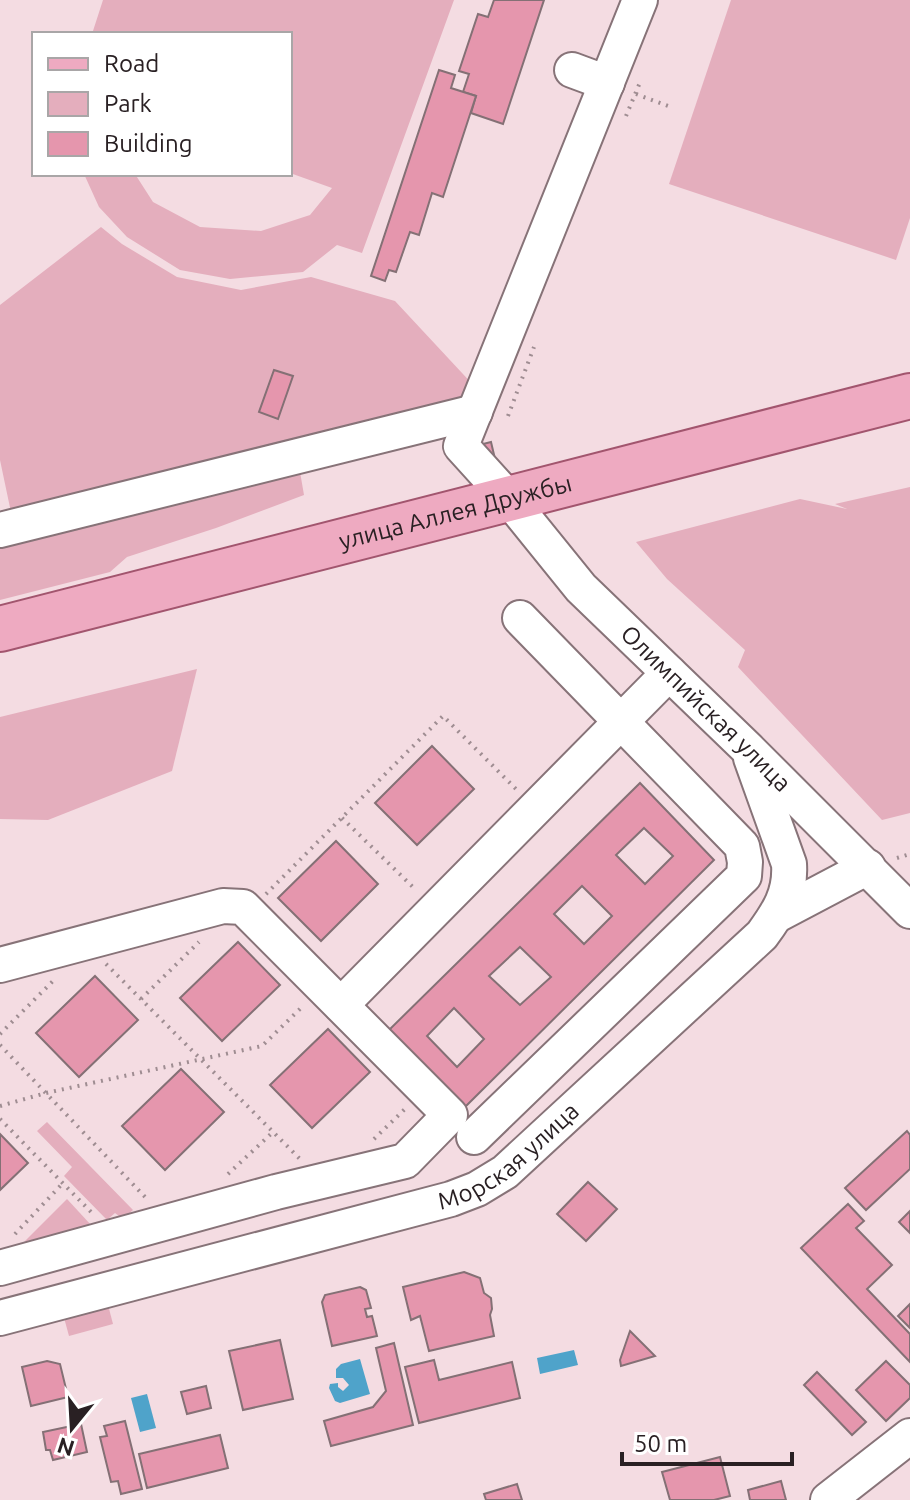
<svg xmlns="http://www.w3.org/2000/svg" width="910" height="1500" font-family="Ubuntu,sans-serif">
	<rect width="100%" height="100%" fill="#f4dce2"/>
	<g fill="#e4aebd">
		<polygon points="103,0 454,0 362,253 337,245 303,272 230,279 180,270 127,237 99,207 84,174 135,174 153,202 200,227 261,231 310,215 332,188 290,173 290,34 92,34"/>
		<polygon points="731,0 910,0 910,218 896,260 669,184"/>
		<polygon points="101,227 122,244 177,277 241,290 311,277 395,301 476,388 459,401 12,517 0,460 0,305"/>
		<polygon points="299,466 304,495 216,528 127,557 110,572 0,600 0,545"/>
		<polygon points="910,487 910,813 882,820 738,667 745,650 667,579 636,542 800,499 847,509 835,504"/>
		<polygon points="197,669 172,771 48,820 0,819 0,717"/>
		<polygon points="47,1122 133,1210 123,1219 115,1213 107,1220 64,1176 72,1167 37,1131"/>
		<polygon points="67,1199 91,1225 24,1242"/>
		<polygon points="107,1301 113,1324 69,1336 63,1314"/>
	</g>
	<g fill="#4fa3ca">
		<polygon points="574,1350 578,1365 540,1374 537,1358"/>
		<polygon points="360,1359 370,1394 340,1403 335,1401 329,1388 330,1384 338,1383 338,1387 343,1391 349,1385 343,1378 336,1378 336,1369 341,1364"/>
		<polygon points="147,1394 156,1428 140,1432 131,1398"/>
	</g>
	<g fill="#e596ad" stroke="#847075" stroke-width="2" fill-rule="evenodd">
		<polygon points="494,0 544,0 503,124 471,113 476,96 463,92 469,74 459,71 478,14 488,17"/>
		<polygon points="439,70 455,75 451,88 476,96 443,197 432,193 419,235 410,232 396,272 389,270 385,281 371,276"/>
		<polygon points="274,370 293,376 278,419 259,412"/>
		<polygon points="491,442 495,459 471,447"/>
		<polygon points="432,746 474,789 417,845 375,803"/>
		<path d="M640,783l74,77 -250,248 -76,-77zM644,828l29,28 -28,28 -29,-29zM582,886l30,30 -28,28 -30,-30zM520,947l31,30 -31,28 -31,-29zM454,1008l30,31 -27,28 -30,-31z"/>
		<polygon points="336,841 378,884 321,941 278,898"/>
		<polygon points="238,942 280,985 222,1041 180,998"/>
		<polygon points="95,976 138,1020 79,1077 36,1033"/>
		<polygon points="328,1029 370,1072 312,1128 270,1085"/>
		<polygon points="181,1069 224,1112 165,1170 122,1126"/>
		<polygon points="907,1131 910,1135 910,1169 866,1210 845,1188"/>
		<polygon points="0,1134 28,1163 0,1190"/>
		<polygon points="588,1182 617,1209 586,1241 557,1214"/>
		<polygon points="848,1204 864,1221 856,1228 892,1265 867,1289 910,1334 910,1362 801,1248"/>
		<polygon points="910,1211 910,1233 899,1222"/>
		<polygon points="464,1272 480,1278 484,1293 491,1298 492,1309 490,1315 494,1336 429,1351 420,1316 411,1320 403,1287"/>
		<polygon points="360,1287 366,1290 371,1308 365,1309 367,1317 372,1316 377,1336 332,1346 322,1302 325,1295"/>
		<polygon points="910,1304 910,1328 898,1316"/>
		<polygon points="630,1331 655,1356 621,1366 620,1360"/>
		<polygon points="280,1340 293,1399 243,1410 229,1351"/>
		<polygon points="394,1343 413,1425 331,1446 324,1421 373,1407 386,1391 376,1348"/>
		<polygon points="434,1360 439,1380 512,1362 520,1398 419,1423 405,1367"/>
		<polygon points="47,1361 60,1364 68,1397 31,1406 22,1367"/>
		<polygon points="886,1361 910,1385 910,1398 886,1421 856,1390"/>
		<polygon points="817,1372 866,1422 852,1435 804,1385"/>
		<polygon points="206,1386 211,1408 187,1414 181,1392"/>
		<polygon points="125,1421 142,1489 121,1494 118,1481 111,1482 100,1437 107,1436 104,1426"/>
		<polygon points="81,1424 87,1452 53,1460 50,1450 46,1450 43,1432"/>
		<polygon points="220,1435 228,1468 147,1488 139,1454"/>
		<polygon points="720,1457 730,1496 714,1500 670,1500 662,1472"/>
		<polygon points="781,1481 786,1500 750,1500 748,1490"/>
		<polygon points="517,1484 522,1500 486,1500 484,1494"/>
	</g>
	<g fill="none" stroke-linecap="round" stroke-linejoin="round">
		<defs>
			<g id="minor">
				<path id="s1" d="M640,0l-179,446 48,53 72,89 167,161 162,162"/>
				<polyline points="572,70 607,83"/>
				<polyline points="0,530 475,412"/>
				<polyline points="777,915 868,867"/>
				<polyline points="0,965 223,906 243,907 450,1115 405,1161 276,1192 0,1268"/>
				<polyline points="341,1005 669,673"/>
				<polyline points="474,1137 744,876 745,862 742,846 520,618"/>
				<path id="s2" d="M0,1318l451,-119 26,-10 28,-17 257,-237c17,-23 29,-42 27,-71l-38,-106"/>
				<polyline points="828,1500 910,1436"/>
			</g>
			<g id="major">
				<path id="s3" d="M0,629l910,-233"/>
			</g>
		</defs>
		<use href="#minor" stroke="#877378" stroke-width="38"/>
		<use href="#major" stroke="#a2556e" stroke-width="48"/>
		<g stroke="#9f8d92" stroke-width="4" stroke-dasharray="2 6" stroke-linecap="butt">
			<polyline points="636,94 668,106"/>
			<polyline points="626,116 641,80"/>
			<polyline points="508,416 534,347"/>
			<polyline points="342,818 416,890"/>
			<polyline points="897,858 910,854"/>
			<polyline points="266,894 443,716 517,790"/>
			<polyline points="106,964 300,1159"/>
			<polyline points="141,999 199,942"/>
			<polyline points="0,1034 54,980"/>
			<polyline points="0,1045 146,1198"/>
			<polyline points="0,1106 46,1093 262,1046 303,1006"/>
			<polyline points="0,1119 93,1214"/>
			<polyline points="374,1139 405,1109"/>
			<polyline points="228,1174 273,1132"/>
			<polyline points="15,1234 63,1183"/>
		</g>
		<use href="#minor" stroke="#fff" stroke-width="34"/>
		<use href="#major" stroke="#eeaac1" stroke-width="44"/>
	</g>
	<g text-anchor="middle" stroke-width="6" stroke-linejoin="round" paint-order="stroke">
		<g font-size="24" fill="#292023" stroke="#fff">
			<text dy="8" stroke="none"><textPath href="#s3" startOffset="470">улица Аллея Дружбы</textPath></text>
			<text dy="8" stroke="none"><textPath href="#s1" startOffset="840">Олимпийская улица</textPath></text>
			<text dy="8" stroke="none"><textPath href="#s2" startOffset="538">Морская улица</textPath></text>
		</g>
	</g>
	<rect x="32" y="32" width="260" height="144" fill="#ffffff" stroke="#a9a6a7" stroke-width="2"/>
	<rect x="48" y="58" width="40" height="12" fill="#eeaac1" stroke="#a9a6a7" stroke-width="2"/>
	<text x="104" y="72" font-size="24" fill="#292023">Road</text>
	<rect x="48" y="92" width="40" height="24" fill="#e4aebd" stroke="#a9a6a7" stroke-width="2"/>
	<text x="104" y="112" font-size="24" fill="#292023">Park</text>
	<rect x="48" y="132" width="40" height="24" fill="#e596ad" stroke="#a9a6a7" stroke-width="2"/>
	<text x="104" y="152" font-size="24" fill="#292023">Building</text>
	<g transform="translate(72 1428) rotate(198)" stroke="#ffffff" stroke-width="6" paint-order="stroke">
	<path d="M0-6L14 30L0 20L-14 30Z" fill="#292023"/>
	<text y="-12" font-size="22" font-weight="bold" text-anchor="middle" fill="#292023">N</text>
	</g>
	<path d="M622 1452v12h170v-12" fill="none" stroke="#292023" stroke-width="4"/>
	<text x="634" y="1452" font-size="24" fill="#292023" stroke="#ffffff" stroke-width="6" paint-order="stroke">50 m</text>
</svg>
